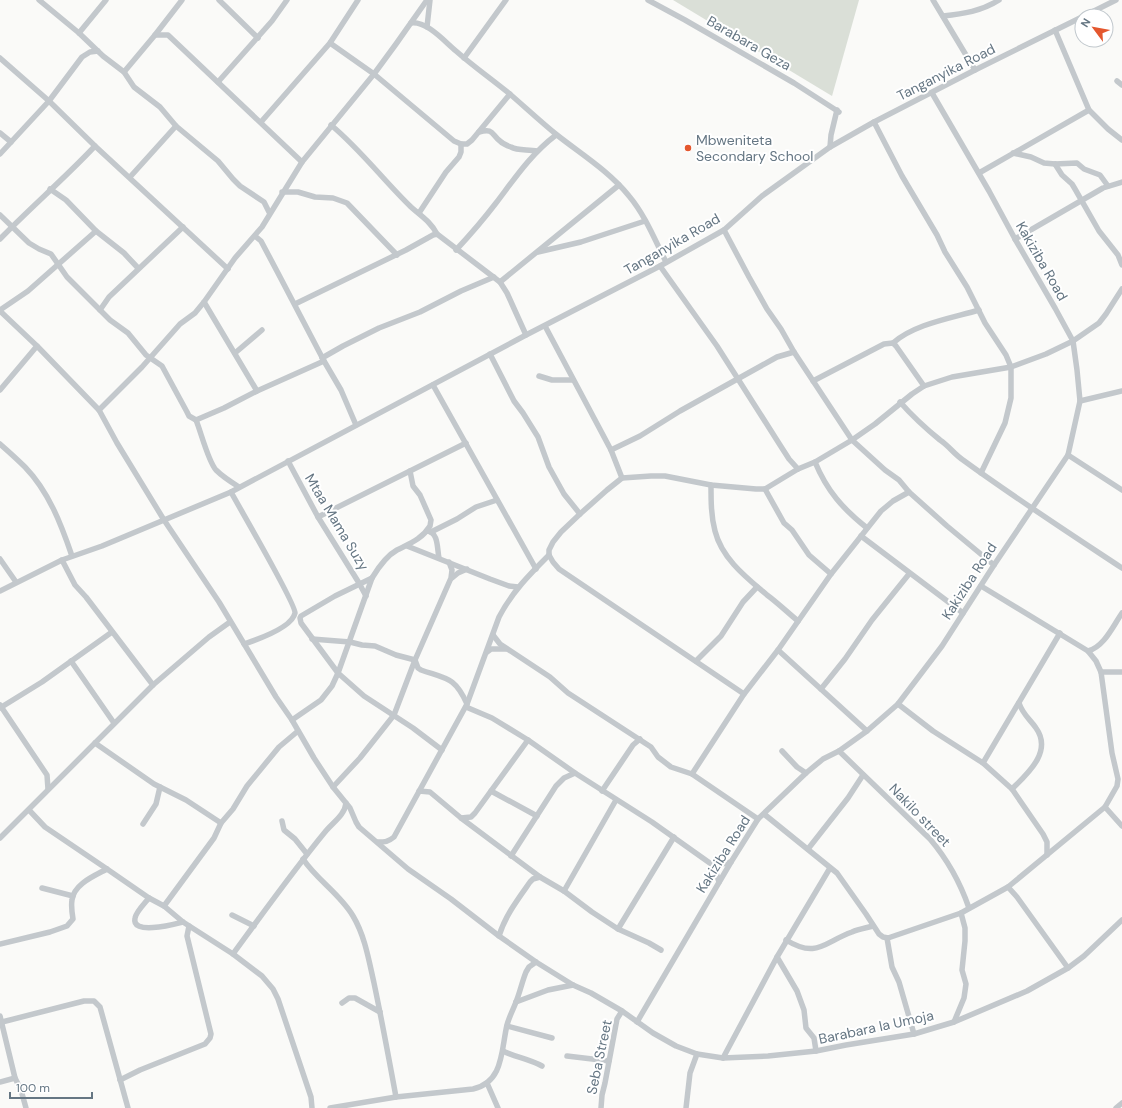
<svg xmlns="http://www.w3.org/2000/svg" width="1122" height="1108" font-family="'DM Sans',sans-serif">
	<rect width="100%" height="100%" fill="#fafaf8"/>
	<polygon fill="#dadfd7" points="673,0 859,0 832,96"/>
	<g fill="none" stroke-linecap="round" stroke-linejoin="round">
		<g stroke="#c3c8cc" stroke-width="5.5">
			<polyline points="39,0 79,33 103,56 124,72 134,87 160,107 176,126 218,161 233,179 240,186 264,202 269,212"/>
			<polyline points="219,0 258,38"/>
			<polyline points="648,0 685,20 794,83 839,112"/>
			<polyline points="933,0 975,70"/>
			<path d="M943,16c20,-2 39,-5 56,-16"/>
			<polyline points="1084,16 1116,0"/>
			<path d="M411,23c16,-2 33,18 45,28 18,16 37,29 55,44 15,13 30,27 46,40 24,19 52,36 72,61 16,19 26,44 37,66"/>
			<polyline points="427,27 430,0"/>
			<polyline points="1055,30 1089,110 1108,129 1122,140"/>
			<polyline points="79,33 106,0"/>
			<polyline points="155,35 168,35 302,162"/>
			<polyline points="330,43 374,74 454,141 461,144 467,144 472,140 510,94"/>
			<polyline points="0,58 49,101 95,146 228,269"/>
			<polyline points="464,58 506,0"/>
			<polyline points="124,72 155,35 182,0"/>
			<polyline points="1117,81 1122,85"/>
			<polyline points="218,82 272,21 287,0"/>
			<polyline points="261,122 330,43 358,0"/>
			<polyline points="874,122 902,176 937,235 945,252 967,287 985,323 1006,355 1011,367 1011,398 1005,423 981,473"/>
			<path d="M331,125c30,25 53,56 80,82 10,9 20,15 26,27"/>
			<path d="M479,132c15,-4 12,2 21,9 3,3 8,5 11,6 7,4 17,2 26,4"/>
			<polyline points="0,133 11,142"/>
			<polyline points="830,147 831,135 837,110"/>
			<polyline points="1013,153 1031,157 1044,163 1055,164 1077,163 1084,169 1100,175 1108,186"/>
			<polyline points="0,154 49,101 82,57 90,52 98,51"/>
			<polyline points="1055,164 1062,175 1072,184 1075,189 1099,231 1118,255 1122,265"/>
			<polyline points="979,173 1089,110"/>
			<polyline points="130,177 176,126"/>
			<polyline points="50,189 66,200 96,231 124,253 138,268"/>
			<polyline points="282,192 298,192 315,197 333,198 347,203 397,255"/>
			<polyline points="419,213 446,172 459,157 461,152 461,144"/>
			<polyline points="0,215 29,243 39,249 51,254 67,277 110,320 128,333 146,355 162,366 187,412 189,416 196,420 224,408 257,391 324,361"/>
			<polyline points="724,230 749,277 767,309 781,329 794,352 852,440 885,470 899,480 909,492 947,526 994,565"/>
			<polyline points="255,236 261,241 279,275 324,361 341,390 356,425"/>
			<path d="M0,239c31,-32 65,-61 95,-93"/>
			<polyline points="1015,239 1103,188 1122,182"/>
			<path d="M456,250c14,-15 27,-30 40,-47 19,-25 35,-49 60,-68"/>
			<polyline points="538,252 581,242 645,221"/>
			<polyline points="660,266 717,346 780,445 789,459 798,469"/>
			<polyline points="500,282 619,185"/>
			<polyline points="204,302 257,391"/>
			<polyline points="295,304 406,250 433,235 437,234 500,282 507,293 526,335"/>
			<polyline points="0,310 28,291 96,231"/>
			<polyline points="100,310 109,297 183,227"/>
			<polyline points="0,311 37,346 99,410 117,443 164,520 219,602 276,697 292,720 314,758 333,787 350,808 356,822 359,827 408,869 451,899 499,936 536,962 573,985 591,993 622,1011 653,1033 676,1046 697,1054 723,1058 768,1056 816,1051 846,1045 914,1034 954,1022 1027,991 1068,968 1084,956 1122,920"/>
			<polyline points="545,326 611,450 622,478"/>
			<path d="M893,343c21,-19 59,-25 86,-33"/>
			<polyline points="235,353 262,330"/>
			<polyline points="490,354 514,401 523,413 538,437 549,467 564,494 580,514"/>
			<polyline points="322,358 343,346 379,328 420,312 461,291 494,277"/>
			<polyline points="539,376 552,380 573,380"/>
			<polyline points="813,381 884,344 893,343 896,346 924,386"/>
			<polyline points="433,385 536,569"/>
			<polyline points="0,390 37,346"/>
			<polyline points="1080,401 1122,391"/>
			<path d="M900,402c14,16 24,25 40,38 9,6 14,14 23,20 52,38 106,73 159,108"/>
			<polyline points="99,410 142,367 180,324 195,313 204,302 235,258 262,227 302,162 374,74 396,44 427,0"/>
			<path d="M196,420c5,12 12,41 20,50 7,7 15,12 23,17"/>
			<path d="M0,444c8,7 17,15 25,23 24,25 36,57 47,89"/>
			<polyline points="611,450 640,436 680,411 777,357 794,352"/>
			<polyline points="1068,455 1122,490"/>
			<polyline points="288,461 318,517 359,583 366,596"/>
			<path d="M815,462c12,29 28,47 52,66"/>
			<path d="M711,485c0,16 0,31 4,46 7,28 32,47 52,64 11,8 21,18 31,26"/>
			<polyline points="765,489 784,523 792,530 809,555 831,574"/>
			<path d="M231,492c8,15 65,112 64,121 -3,15 -39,27 -51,31"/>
			<polyline points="318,517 466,443"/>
			<path d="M427,531c12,1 10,19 12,27"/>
			<polyline points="431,532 457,519 476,507 497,500"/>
			<polyline points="861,536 963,613"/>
			<polyline points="407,546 490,579 509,586 518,587"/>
			<polyline points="0,559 16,582"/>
			<polyline points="62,560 75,585 86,597 153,685"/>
			<polyline points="372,578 335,596 301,616 300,618 301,623 338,673 364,696 413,728 442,750"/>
			<polyline points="452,578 458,573 467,569"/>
			<polyline points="0,591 62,560 102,546 231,492 526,335 660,266 724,230 762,196 830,147 874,122 975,70 1082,17"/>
			<polyline points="493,635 500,644 550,677 568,693 651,747 658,757 671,767 692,774 758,819"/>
			<path d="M312,639l38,3 12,3 13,1 21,9 19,5 3,8 3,2c26,9 34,7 46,34"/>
			<polyline points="778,650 867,731"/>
			<path d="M1088,651c16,-4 25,-25 34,-38"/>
			<polyline points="487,652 491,649 506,649"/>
			<polyline points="71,661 114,723"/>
			<polyline points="696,661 721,636 743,602 757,587"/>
			<polyline points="1101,672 1122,672"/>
			<polyline points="821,689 845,659 872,620 909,574"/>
			<polyline points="744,694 559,569 553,562 549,555 549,550 553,542 561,532 580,514 607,490 622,478 651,476 665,476 711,485 756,489 765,489 798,469 815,462 852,440 875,424 912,394 924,386 952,377 1011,367 1046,354 1073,341 1099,323 1106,314 1122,289"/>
			<polyline points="898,704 933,731 983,763 1012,789 1043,834 1047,842 1047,855"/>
			<polyline points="0,705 47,775 48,789"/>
			<polyline points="466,707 492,718 528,740 575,773 652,822 714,866 719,882"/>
			<polyline points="0,708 42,682 112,632"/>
			<path d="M292,720l29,-20 11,-14 6,-13 34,-95c6,-10 14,-22 25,-28 14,-7 25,-11 33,-24l1,-6 -11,-25 -7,-9 -3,-15"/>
			<polyline points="95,743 154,784 186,800 221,823"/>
			<polyline points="782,751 797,767 806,773"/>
			<path d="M839,751l91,88c17,20 30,43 39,69"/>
			<polyline points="983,763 1060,633"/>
			<polyline points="692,774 744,694 778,650 831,574 881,511 893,501 909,492"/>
			<polyline points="333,787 360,758 394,715 415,660 451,578 452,570 449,562"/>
			<path d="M1012,789c15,-15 41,-37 24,-61 -6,-9 -13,-13 -17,-25"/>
			<polyline points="419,791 430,792 461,818 540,877 564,891 592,912 618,929 649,943 661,950"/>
			<polyline points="491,791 537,816"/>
			<polyline points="602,791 633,745 640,739"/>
			<polyline points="1105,807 1122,826"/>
			<polyline points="29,810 45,827 107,869 149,898 164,906 183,922 233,954 262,976 273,989 278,999 311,1097 312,1108"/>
			<polyline points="764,814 837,873 866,914 879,934 883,937 888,938 961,913 1008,887 1105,807 1117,786 1118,779 1112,753 1101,672 1096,661 1088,651 981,586"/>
			<polyline points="461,818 471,817 475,813 528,740"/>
			<polyline points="282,821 284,830 295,839 307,854"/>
			<polyline points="143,824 156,804 160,787"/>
			<polyline points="0,838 153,685 209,637 230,622"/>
			<path d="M378,842c7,0 10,0 16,-5l73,-133 32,-87c13,-25 30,-42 50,-62"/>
			<polyline points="808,849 848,798 863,775"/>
			<polyline points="511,856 556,786 564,778 575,773"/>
			<path d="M303,859c14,21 37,35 50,57 12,20 16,45 21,67 8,38 15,76 22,114"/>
			<polyline points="714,866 731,862"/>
			<polyline points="1008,887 1017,897 1068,968"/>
			<polyline points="42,888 73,896"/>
			<polyline points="564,891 616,800"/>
			<path d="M149,898c-4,5 -13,14 -14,20 -4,18 40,6 48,4"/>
			<polyline points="164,906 214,838 221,823 233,809 247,786 279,747 298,731"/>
			<polyline points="232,915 254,926"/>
			<polyline points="618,929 674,837"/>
			<path d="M499,936c6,-20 19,-37 31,-54l3,-3 7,-2"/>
			<polyline points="887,938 892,967 899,982 914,1034"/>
			<path d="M786,940c31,19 38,2 66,-8 7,-3 14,-4 21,-6"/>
			<path d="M0,944l50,-12 17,-6 6,-7c-1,-6 -2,-13 -1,-19 2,-16 22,-24 35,-31"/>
			<path d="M233,954c30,-41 60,-83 92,-122 7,-9 20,-17 21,-29"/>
			<polyline points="777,957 797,991 804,1010 806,1028 814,1038 816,1051"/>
			<polyline points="516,1002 548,990 573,985"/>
			<polyline points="342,1003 349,998 355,998 380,1012"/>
			<polyline points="0,1016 15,1078 21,1090 26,1108"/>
			<polyline points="2,1022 84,1001 94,1001 100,1007 128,1108"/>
			<polyline points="637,1022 731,862 758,819 806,773 823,759 839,751 867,731 898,704 942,646 994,565 1068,455 1080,401 1077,370 1073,341 1055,308 1015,239 989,191 932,93"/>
			<polyline points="954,1022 964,998 966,984 962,970 965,941 965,928 961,913"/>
			<polyline points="507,1026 552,1038"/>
			<path d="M503,1051c12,6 26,8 39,15"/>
			<polyline points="567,1056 609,1061"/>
			<polyline points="723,1058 777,957 830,868"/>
			<polyline points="120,1080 140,1070 205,1044 210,1038 211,1034 187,936 189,926"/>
			<polyline points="0,1082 15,1078"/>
			<polyline points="487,1083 498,1108"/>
			<path d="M330,1108l66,-11 77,-8c31,-7 28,-39 34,-64 2,-8 6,-15 9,-23 4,-10 6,-20 10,-30l3,-5 7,-5"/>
			<polyline points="601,1108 602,1095 605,1083 617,1019 622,1011"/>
			<polyline points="686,1108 690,1073 697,1054"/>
			<polyline points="1116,1108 1122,1103"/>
		</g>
	</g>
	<circle fill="#e4572e" stroke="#fff" stroke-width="1.5" cx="688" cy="148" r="4"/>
	<g text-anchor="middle" stroke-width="4" stroke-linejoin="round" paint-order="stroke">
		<g font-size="14" fill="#657683" stroke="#fff">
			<text transform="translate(749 43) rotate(30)" y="5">Barabara Geza</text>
			<text transform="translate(946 72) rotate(-27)" y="5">Tanganyika Road</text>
			<text transform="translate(672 244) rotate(-30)" y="5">Tanganyika Road</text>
			<text transform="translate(1042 261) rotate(60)" y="5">Kakiziba Road</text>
			<text transform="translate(337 522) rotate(59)" y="5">Mtaa Mama Suzy</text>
			<text transform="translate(969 581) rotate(-57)" y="5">Kakiziba Road</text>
			<text transform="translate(920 815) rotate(46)" y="5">Nakilo street</text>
			<text transform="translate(723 854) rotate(-58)" y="5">Kakiziba Road</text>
			<text transform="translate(876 1027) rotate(-12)" y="5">Barabara la Umoja</text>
			<text transform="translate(599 1057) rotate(-78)" y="5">Seba Street</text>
		</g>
		<g font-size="14" fill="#657683" stroke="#fff" text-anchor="start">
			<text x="696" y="145">Mbweniteta<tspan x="696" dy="16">Secondary School</tspan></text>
		</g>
	</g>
	<g transform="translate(1094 28) rotate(302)"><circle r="19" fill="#ffffff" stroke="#c1c8cd"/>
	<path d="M0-3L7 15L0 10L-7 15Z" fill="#e4572e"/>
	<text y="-6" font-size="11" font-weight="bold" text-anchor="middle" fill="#657683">N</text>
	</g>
	<path d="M10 1092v6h82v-6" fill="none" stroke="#657683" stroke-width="2"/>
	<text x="16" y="1092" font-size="12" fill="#657683" stroke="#ffffff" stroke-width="3" paint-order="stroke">100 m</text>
</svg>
